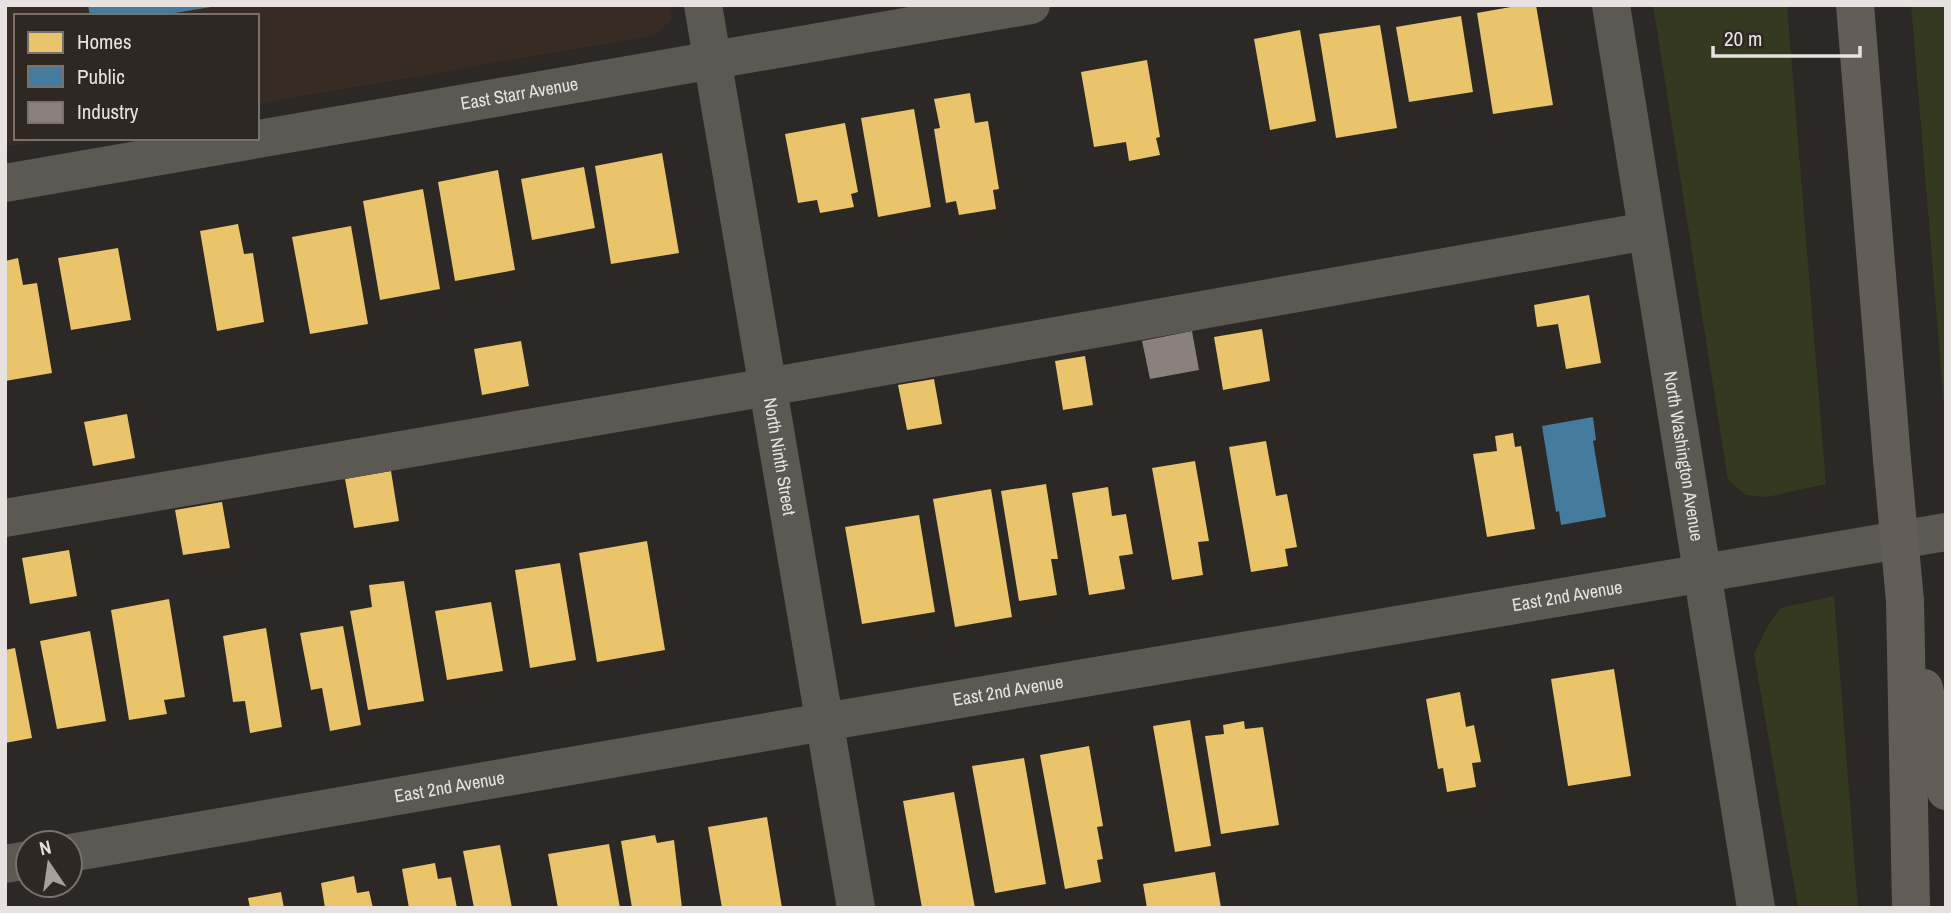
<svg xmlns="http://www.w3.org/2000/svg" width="1951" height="913" font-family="'Archivo Narrow',sans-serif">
	<rect width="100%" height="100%" fill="#2b2825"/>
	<polygon fill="#372c24" points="5,5 669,5 672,19 656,35 257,104 257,16 16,16 16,138 58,138 5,147"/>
	<g fill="#343920">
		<polygon points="1653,5 1787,5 1826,484 1767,497 1746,495 1728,480"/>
		<polygon points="1911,5 1946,5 1946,430"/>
		<polygon points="1834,596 1858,908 1798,908 1754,654 1767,627 1781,608"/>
	</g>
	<g fill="#e9c46a">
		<polygon points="1522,5 1536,5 1553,105 1493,114 1477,13"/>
		<polygon points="1461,16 1473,92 1409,102 1396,27"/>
		<polygon points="1380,25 1397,128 1336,138 1319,34"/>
		<polygon points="1300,30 1316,121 1270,130 1254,39"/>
		<polygon points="1147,60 1160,137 1156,138 1160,155 1129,161 1126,142 1094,147 1081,72"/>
		<polygon points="970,93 975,123 988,121 999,189 993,190 996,209 959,215 956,201 946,203 934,129 940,128 934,99"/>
		<polygon points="914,109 931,207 878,217 861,118"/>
		<polygon points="845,123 858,192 851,194 854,207 820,213 817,200 798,203 785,134"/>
		<polygon points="662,153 679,253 611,264 595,166"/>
		<polygon points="584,167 595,228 532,240 521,179"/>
		<polygon points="498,170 515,270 455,281 438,182"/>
		<polygon points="423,189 440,289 380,300 363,201"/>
		<polygon points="238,224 244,254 253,253 264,322 217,331 200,231"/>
		<polygon points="351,226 368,324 310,334 292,237"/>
		<polygon points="118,248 131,320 71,330 58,258"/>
		<polygon points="18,258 23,285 37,283 52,373 5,381 5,261"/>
		<polygon points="1589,295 1601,363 1566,369 1558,324 1537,327 1534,305"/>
		<polygon points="1262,329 1270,381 1223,390 1214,337"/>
		<polygon points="521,341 529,386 482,395 474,349"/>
		<polygon points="1085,356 1093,405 1063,410 1055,361"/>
		<polygon points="934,379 942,424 907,430 898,385"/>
		<polygon points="127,414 135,458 93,466 84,422"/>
		<polygon points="1513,433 1515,447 1521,446 1535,529 1487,537 1473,454 1497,451 1495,436"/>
		<polygon points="1266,441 1276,496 1287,494 1297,547 1285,549 1288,566 1251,572 1229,447"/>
		<polygon points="1195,461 1209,541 1198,542 1203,575 1172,580 1152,468"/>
		<polygon points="391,471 399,521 354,528 345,479"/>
		<polygon points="1046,484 1058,559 1051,559 1057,595 1019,601 1001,491"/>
		<polygon points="1108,487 1112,516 1126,514 1133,554 1119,556 1125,589 1089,595 1072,493"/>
		<polygon points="991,489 1012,617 955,627 933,499"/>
		<polygon points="222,502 230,548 183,555 175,510"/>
		<polygon points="919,515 935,612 862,624 845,527"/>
		<polygon points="647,541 665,650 597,662 579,553"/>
		<polygon points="69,550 77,596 30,604 22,558"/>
		<polygon points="560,563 576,660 530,668 515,570"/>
		<polygon points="404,581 424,701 368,710 350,611 372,607 369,585"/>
		<polygon points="169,599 185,697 164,700 167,714 129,720 111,610"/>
		<polygon points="491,602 503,671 447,680 435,611"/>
		<polygon points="343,626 361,725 330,731 322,688 311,690 300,633"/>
		<polygon points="266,628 282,727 250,733 245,701 233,702 223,636"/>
		<polygon points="90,631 106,721 57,729 40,641"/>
		<polygon points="15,648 32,738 5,743 5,650"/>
		<polygon points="1614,669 1631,776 1568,786 1551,679"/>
		<polygon points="1460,692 1466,727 1474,725 1481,762 1472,763 1476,787 1447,792 1443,768 1438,769 1426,699"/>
		<polygon points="1190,720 1211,846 1175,852 1153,726"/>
		<polygon points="1244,721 1245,729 1263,727 1279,825 1221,834 1205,736 1224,734 1223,725"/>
		<polygon points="1089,746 1103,826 1097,827 1103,859 1097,860 1101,882 1065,889 1040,755"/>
		<polygon points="1024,758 1046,884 995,893 972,766"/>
		<polygon points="954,792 975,908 922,908 903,801"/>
		<polygon points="767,817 782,908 722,908 708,827"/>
		<polygon points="655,835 657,843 674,840 682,908 632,908 621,841"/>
		<polygon points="609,844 620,908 558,908 548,854"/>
		<polygon points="500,845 512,908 474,908 463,851"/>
		<polygon points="435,863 438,879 451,877 457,908 409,908 402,869"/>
		<polygon points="1215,872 1221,908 1147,908 1143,884"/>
		<polygon points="354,876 357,893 369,891 373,908 325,908 321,883"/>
		<polygon points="281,892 284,908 250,908 248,898"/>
	</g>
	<g fill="#457b9d">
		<polygon points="88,5 211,5 211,7 157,16 90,16"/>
		<polygon points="1593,417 1596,440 1593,441 1606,517 1561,525 1559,511 1556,512 1542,426"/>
	</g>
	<polygon fill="#8a817c" points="1192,331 1199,370 1150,379 1142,341"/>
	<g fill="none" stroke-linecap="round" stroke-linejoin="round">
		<g stroke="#5c5953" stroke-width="38">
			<path id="s1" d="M703,5l153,903"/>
			<path id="s2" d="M1611,5l145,903"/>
			<path id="s3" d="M5,183l1026,-178"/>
			<polyline points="5,518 768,387 1647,231"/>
			<path id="s4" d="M70,853l754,-131 1122,-190"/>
			<polyline points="5,864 28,860"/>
		</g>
		<g stroke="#625e57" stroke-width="38">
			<polyline points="1855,5 1892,460"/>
			<polyline points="1905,601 1911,908"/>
			<polyline points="1924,688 1946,791"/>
		</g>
		<polyline stroke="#625e57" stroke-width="38" points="1892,460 1905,601"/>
	</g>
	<g text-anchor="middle" stroke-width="7" stroke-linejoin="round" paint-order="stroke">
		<g font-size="18" fill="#e7e2df" stroke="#2e2722">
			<text dy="6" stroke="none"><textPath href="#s3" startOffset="522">East Starr Avenue</textPath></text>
			<text dy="6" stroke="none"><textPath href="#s1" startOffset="458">North Ninth Street</textPath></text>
			<text dy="6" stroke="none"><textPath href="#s2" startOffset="457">North Washington Avenue</textPath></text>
			<text dy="6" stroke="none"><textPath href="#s4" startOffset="1519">East 2nd Avenue</textPath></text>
			<text dy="6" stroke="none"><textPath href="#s4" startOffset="952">East 2nd Avenue</textPath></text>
			<text dy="6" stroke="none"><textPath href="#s4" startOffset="385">East 2nd Avenue</textPath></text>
		</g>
	</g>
	<rect width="1951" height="913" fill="none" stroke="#e7e2df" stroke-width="14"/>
	<rect x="14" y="14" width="245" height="126" fill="#2e2722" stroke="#78726e" stroke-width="2"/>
	<rect x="28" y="32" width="35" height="21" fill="#e9c46a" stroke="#78726e" stroke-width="2"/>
	<text x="77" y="49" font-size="21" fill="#e7e2df">Homes</text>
	<rect x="28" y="66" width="35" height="21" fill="#457b9d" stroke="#78726e" stroke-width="2"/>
	<text x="77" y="84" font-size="21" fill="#e7e2df">Public</text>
	<rect x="28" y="102" width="35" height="21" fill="#8a817c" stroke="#78726e" stroke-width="2"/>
	<text x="77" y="119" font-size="21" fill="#e7e2df">Industry</text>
	<g transform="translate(49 864) rotate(347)"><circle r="33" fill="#2e2722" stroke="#78726e" stroke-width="2"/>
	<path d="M0-5L12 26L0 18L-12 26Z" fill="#a5a19e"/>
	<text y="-10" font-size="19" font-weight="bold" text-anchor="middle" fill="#e7e2df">N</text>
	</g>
	<path d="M1713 46v10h147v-10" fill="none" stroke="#e7e2df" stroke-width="3.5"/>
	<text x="1724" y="46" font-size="21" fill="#e7e2df" stroke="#2e2722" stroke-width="5" paint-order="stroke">20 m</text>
</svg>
